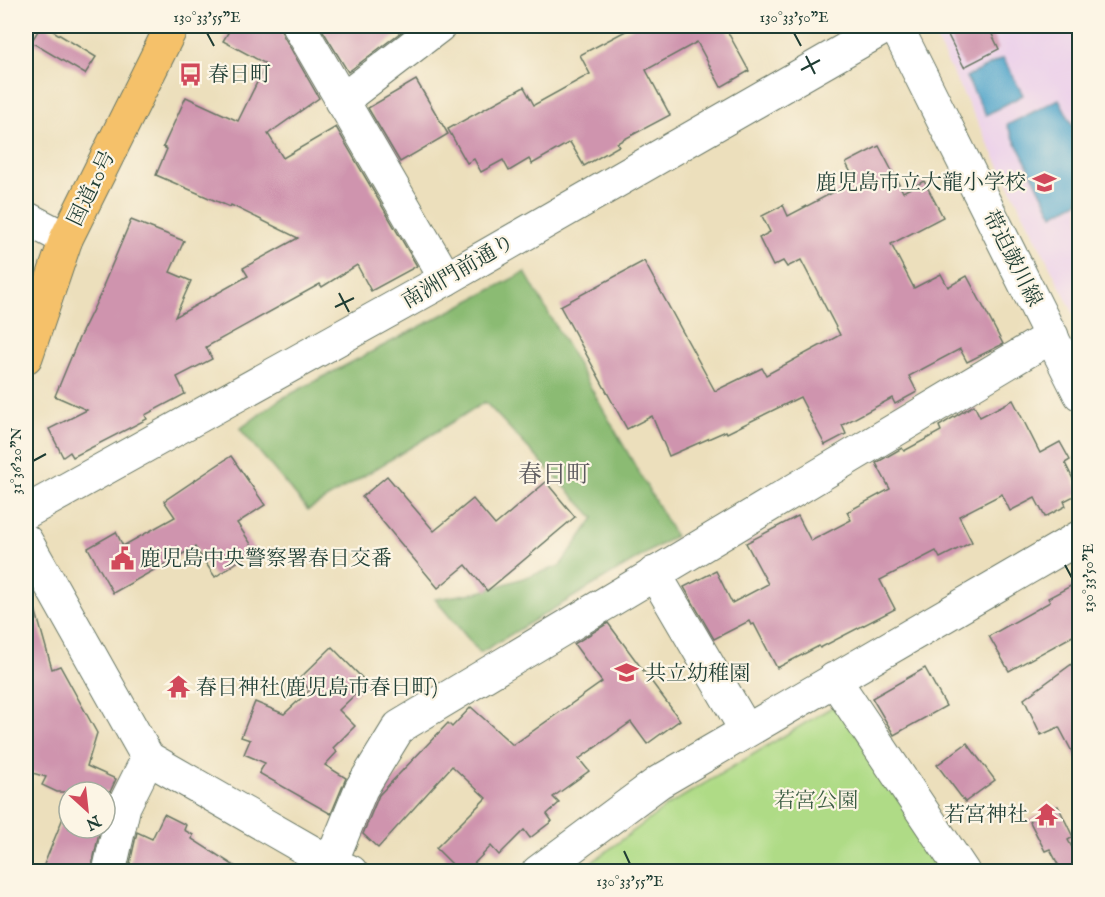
<svg xmlns="http://www.w3.org/2000/svg" width="1105" height="897" font-family="'IM FELL English','Noto Serif JP',serif">
	<rect width="100%" height="100%" fill="#fcf5e5"/>
	<filter id="ink" filterUnits="userSpaceOnUse"><feTurbulence type="fractalNoise" baseFrequency=".0167" numOctaves="2"/><feDisplacementMap in="SourceGraphic" scale="12" xChannelSelector="R" yChannelSelector="G"/><feConvolveMatrix kernelMatrix="1 2 1 2 8 2 1 2 1" color-interpolation-filters="sRGB"/></filter>
	<filter id="wash" filterUnits="userSpaceOnUse"><feTurbulence type="fractalNoise" baseFrequency=".008" numOctaves="4" result="noise"/><feDisplacementMap in="SourceGraphic" scale="24" xChannelSelector="R" yChannelSelector="G"/><feGaussianBlur stdDeviation="1.35" result="paint"/><feColorMatrix in="noise" values="0 0 0 0 0 0 0 0 0 0 0 0 0 0 0 0 0 1.4 0 .05"/><feComposite in="paint" operator="in"/></filter>
	<g filter="url(#wash)">
		<rect width="100%" height="100%" fill="#ecdfbc"/>
		<polygon fill="#ecd1ea" points="941,26 1079,26 1079,324 936,40"/>
		<polygon fill="#afdb86" stroke="#678c5d" stroke-width="1.5" points="837,704 948,868 940,872 579,872 667,806"/>
		<polygon fill="#8bbb73" stroke="#557c54" stroke-width="1.5" points="525,272 675,536 480,653 435,599 480,592 560,566 594,518 485,402 308,510 240,429 279,400"/>
		<g fill="#4fa4cb" stroke="#377080" stroke-width="1.5">
			<polygon points="1003,58 1023,95 986,115 966,77"/>
			<polygon points="1059,99 1079,138 1079,201 1053,215 1007,125"/>
		</g>
		<g id="blocks">
			<g fill="#cf94ae">
				<polygon points="41,26 45,26 96,57 85,74 31,42"/>
				<polygon points="232,26 280,26 283,35 319,98 268,134 283,158 336,127 417,266 371,291 357,265 322,287 320,284 206,347 212,359 177,377 185,394 145,415 147,419 73,457 70,452 63,457 49,429 87,410 55,396 79,338 104,287 103,286 131,220 184,241 170,272 191,281 175,317 248,276 243,268 298,238 231,205 230,207 156,175 167,149 163,147 186,97 238,121 266,64 223,41"/>
				<polygon points="320,26 409,26 348,72"/>
				<polygon points="635,26 728,26 725,27 749,71 721,87 697,42 646,70 670,115 617,143 619,146 584,166 570,142 532,164 529,159 509,171 503,160 481,172 474,159 467,163 448,129 524,87 534,105 590,74 580,55"/>
				<polygon points="957,26 988,26 999,49 964,67 946,31"/>
				<polygon points="416,80 448,134 400,162 368,108"/>
				<polygon points="879,146 903,192 924,181 943,217 891,244 914,288 941,274 948,287 967,276 1003,344 967,362 960,349 909,376 917,392 895,404 892,398 842,425 846,434 825,445 800,397 727,433 726,431 669,456 652,416 627,429 560,306 644,261 715,391 762,368 766,375 840,335 801,260 787,267 783,261 773,266 759,238 770,232 762,216 783,205 788,216 855,181 846,163"/>
				<polygon points="1013,400 1040,453 1060,442 1070,460 1065,463 1080,493 1064,501 1066,506 1045,517 1035,498 1010,511 1002,494 959,516 972,542 940,558 936,551 880,580 895,609 820,648 819,646 777,668 754,624 751,625 749,621 714,639 684,587 716,571 732,603 768,584 746,543 798,516 811,541 851,520 847,512 890,489 876,463 902,448 904,451 941,431 939,426 974,405 980,417"/>
				<polygon points="231,456 265,505 237,523 255,550 215,577 195,547 113,593 88,548 116,532 123,546 175,517 164,501"/>
				<polygon points="387,476 434,531 473,499 495,525 546,482 575,517 487,591 466,565 438,588 362,497"/>
				<polygon points="1080,581 1080,632 1009,671 989,636 1050,602 1048,598"/>
				<polygon points="26,598 32,598 52,669 60,666 97,733 87,766 116,779 110,792 57,792 42,785 46,777 26,771"/>
				<polygon points="608,623 680,720 647,744 631,722 579,759 589,771 553,797 559,803 547,814 552,821 530,838 524,830 499,855 491,846 466,872 460,872 436,848 486,798 452,766 378,848 363,834 379,795 448,723 452,727 471,707 513,745 602,682 574,644"/>
				<polygon points="332,647 367,683 339,710 355,726 333,748 337,752 325,765 346,778 331,814 259,773 265,763 244,754 250,740 241,737 255,702 284,714 310,690 299,679"/>
				<polygon points="1080,658 1080,767 1059,727 1041,735 1024,699"/>
				<polygon points="925,668 946,706 894,735 872,698"/>
				<polygon points="967,743 995,780 965,802 937,765"/>
				<polygon points="69,803 69,828 100,828 91,871 81,867 78,872 41,872"/>
				<polygon points="1058,806 1073,837 1068,840 1080,862 1080,872 1062,872 1050,849 1045,851 1029,820"/>
				<polygon points="164,814 186,825 184,830 193,835 192,839 244,872 128,872 137,832 152,839"/>
			</g>
		</g>
	</g>
	<g filter="url(#ink)">
		<use href="#blocks" fill-opacity="0" stroke="#677664" stroke-width="1.5"/>
		<g fill="none" stroke-linecap="round" stroke-linejoin="round">
			<defs>
				<g id="minor">
					<polyline points="299,26 446,279"/>
					<polyline points="896,26 1080,394"/>
					<polyline points="341,101 439,26"/>
					<polyline points="26,218 66,239"/>
					<polyline points="26,512 446,279 887,26"/>
					<polyline points="26,541 148,758 329,862 351,872"/>
					<polyline points="654,573 746,730"/>
					<polyline points="834,679 963,872"/>
					<polyline points="109,872 124,806 148,758"/>
					<polyline points="327,872 361,789 399,727 1052,336"/>
					<polyline points="538,872 659,782 1080,537"/>
				</g>
				<polyline id="highway" points="26,357 66,239 172,26"/>
			</defs>
			<use href="#minor" stroke="#677664" stroke-width="35"/>
			<use href="#highway" stroke="#677664" stroke-width="35"/>
			<use href="#minor" stroke="#fff" stroke-width="33"/>
			<use href="#highway" stroke="#f5c16b" stroke-width="33"/>
		</g>
	</g>
	<path fill="none" stroke="#1f3d34" stroke-width="2" d="M207,33l7,13M794,33l7,13M806,56l9,18M801,70l19,-10M339,293l10,19M335,307l19,-9M33,461l13,-7M1065,565l7,13M624,851l6,13"/>
	<defs>
		<symbol id="bus-bare" viewBox="-9 -9 18 18"><path d="M-5-6H5V4H4V6H2V4H-2V6H-4V4H-5ZM-3.5-4V0h7V-4ZM-3.5 1.2v1.5H-2V1.2ZM2 1.2v1.5H3.5V1.2Z" fill="#d1495b" stroke="#fcf5e5" stroke-width="2.5" paint-order="stroke"/></symbol>
		<symbol id="school-bare" viewBox="-9 -9 18 18"><path d="M0-5L7-2L0 1L-7-2ZM-4 1L0 2.5L4 1V4Q0 6-4 4Z" fill="#d1495b" stroke="#fcf5e5" stroke-width="2.5" paint-order="stroke"/></symbol>
		<symbol id="civic-bare" viewBox="-9 -9 18 18"><path d="M-.6-6.5H3V-4.5H.6V-3L4-1V1h2V6H-6V1h2V-1L-.6-3ZM-1.2 2.5V6h2.4V2.5Z" fill="#d1495b" stroke="#fcf5e5" stroke-width="2.5" paint-order="stroke"/></symbol>
		<symbol id="temple-bare" viewBox="-9 -9 18 18"><path d="M0-6L5-2H3V0L6.5 2.5H4V6H1.5V3h-3V6H-4V2.5H-6.5L-3 0V-2H-5Z" fill="#d1495b" stroke="#fcf5e5" stroke-width="2.5" paint-order="stroke"/></symbol>
	</defs>
	<g fill-rule="evenodd">
		<use href="#bus-bare" x="174" y="58" width="33" height="33"/>
		<use href="#school-bare" x="1028" y="166" width="33" height="33"/>
		<use href="#civic-bare" x="106" y="542" width="33" height="33"/>
		<use href="#school-bare" x="610" y="656" width="33" height="33"/>
		<use href="#temple-bare" x="162" y="670" width="33" height="33"/>
		<use href="#temple-bare" x="1030" y="798" width="33" height="33"/>
	</g>
	<g text-anchor="middle" stroke-width="4.5" stroke-linejoin="round" paint-order="stroke">
		<g font-size="21" fill="#1f3d34" stroke="#fcf5e5" text-anchor="start">
			<text x="208" y="81">春日町</text>
			<text x="1026" y="189" text-anchor="end">鹿児島市立大龍小学校</text>
			<text x="140" y="565">鹿児島中央警察署春日交番</text>
			<text x="645" y="680">共立幼稚園</text>
			<text x="196" y="694">春日神社(鹿児島市春日町)</text>
			<text x="1028" y="821" text-anchor="end">若宮神社</text>
		</g>
		<g font-size="21" fill="#1f3d34" stroke="#fcf5e5">
			<text transform="translate(91 188) rotate(-64)" y="7">国道10号</text>
			<text transform="translate(1013 258) rotate(63)" y="7">帯迫皷川線</text>
			<text transform="translate(458 271) rotate(-30)" y="7">南洲門前通り</text>
		</g>
		<g font-size="21" fill="#3c5d44" stroke="#fcf5e5">
			<text x="816" y="807">若宮公園</text>
		</g>
		<g font-size="24" fill="#5d5b5f" stroke="#fcf5e5">
			<text x="554" y="482">春日町</text>
		</g>
	</g>
	<rect width="1105" height="897" fill="none" stroke="#fcf5e5" stroke-width="66"/>
	<g transform="translate(87 810) rotate(153)"><circle r="28" fill="#fcf5e5" stroke="#a4ab9e" stroke-width="1.5"/>
	<path d="M0-4.5L10 22L0 15L-10 22Z" fill="#d1495b"/>
	<text y="-9" font-size="16" font-weight="bold" text-anchor="middle" fill="#1f3d34">N</text>
	</g>
	<rect x="33" y="33" width="1039" height="831" fill="none" stroke="#1f3d34" stroke-width="2"/>
	<g font-size="15" text-anchor="middle" fill="#1f3d34">
		<text x="207" y="22">130°33'55"E</text>
		<text x="794" y="22">130°33'50"E</text>
		<text transform="translate(16 461) rotate(-90)" y="5">31°36'20"N</text>
		<text transform="translate(1088 578) rotate(-90)" y="5">130°33'50"E</text>
		<text x="630" y="886">130°33'55"E</text>
	</g>
</svg>
